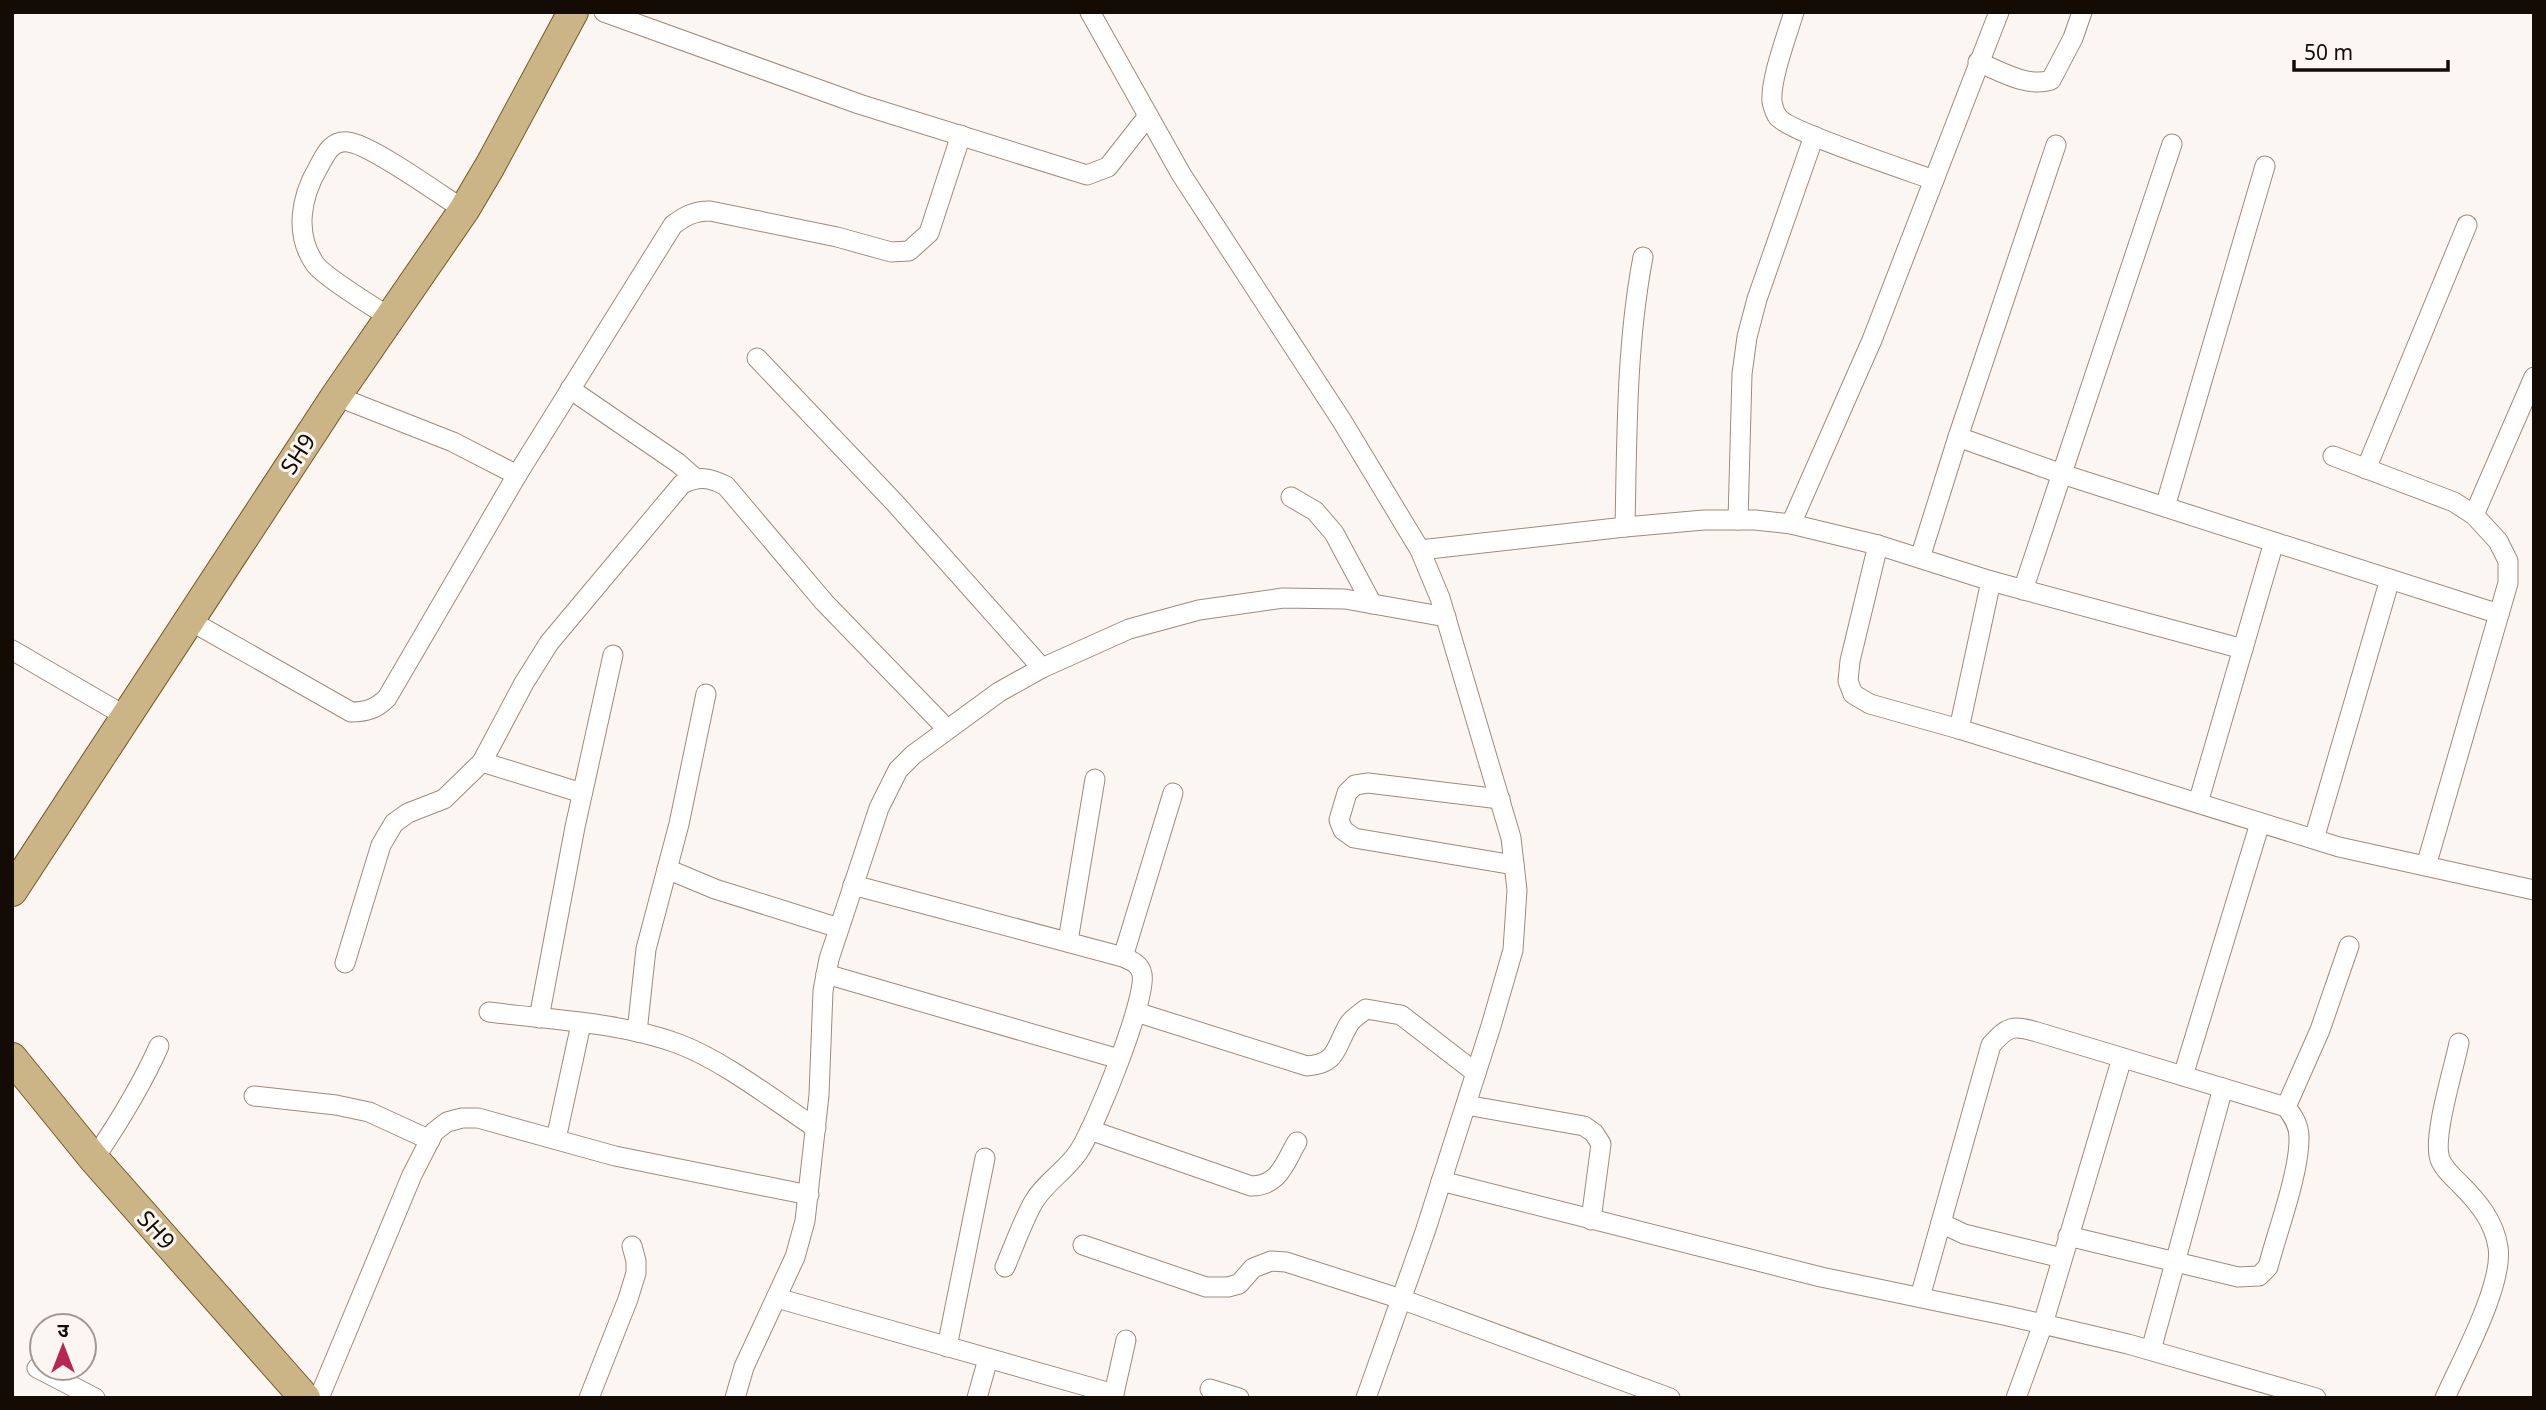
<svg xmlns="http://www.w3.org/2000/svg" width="2546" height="1410" font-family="'Noto Sans','Noto Sans Devanagari',sans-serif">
	<rect width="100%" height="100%" fill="#fcf6f2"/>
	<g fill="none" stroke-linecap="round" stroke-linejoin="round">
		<defs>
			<g id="minor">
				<polyline points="604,12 859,104 1087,175 1108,167 1148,116"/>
				<polyline points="1090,12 1181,174 1342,421 1420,550 1440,598 1511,838 1517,890 1513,950 1491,1026 1425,1232 1366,1398"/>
				<path d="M1794,12c-7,23 -24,68 -22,90 1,4 3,12 6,15 10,14 131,54 156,63"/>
				<path d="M1978,62c22,9 49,26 73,18l22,-42 9,-26"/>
				<path d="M389,317c-15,-10 -66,-41 -74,-53 -21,-30 -14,-67 3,-96 7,-13 13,-28 30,-26 22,2 93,53 116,68"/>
				<polyline points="757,358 895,503 1042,668"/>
				<polyline points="570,389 678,463 695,478"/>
				<polyline points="336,396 453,442 517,475"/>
				<polyline points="1958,437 2062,474 2499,614"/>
				<polyline points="2333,456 2454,502 2474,515 2498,541 2508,561 2508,583 2426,866"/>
				<polyline points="2366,469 2467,225"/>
				<polyline points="1291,497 1315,511 1334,533 1372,604"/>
				<polyline points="2165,507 2265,166"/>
				<polyline points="2474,515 2534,377"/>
				<polyline points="1738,520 1742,374 1747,337 1757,299 1814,136"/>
				<polyline points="1791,524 1872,340 1999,12"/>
				<path d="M1625,527c2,-90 1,-181 18,-270"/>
				<polyline points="1878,545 1850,661 1848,681 1853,694 1870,704 1959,729"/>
				<polyline points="1420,550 1625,527 1704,520 1755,520 1791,524 1878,545 1991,581 1959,729 2339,847 2534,890"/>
				<polyline points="1920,558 1958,437 2056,145"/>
				<polyline points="1991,581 2243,649"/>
				<polyline points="2023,590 2172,144"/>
				<path d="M189,620l162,92c15,0 25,-3 36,-14l130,-223 156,-250c12,-9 21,-14 37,-14l127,26 54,15 18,-1 20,-18 32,-98"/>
				<polyline points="12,650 127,717"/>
				<polyline points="482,762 582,793"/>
				<polyline points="1500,799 1368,783 1355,785 1347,793 1339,820 1343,830 1354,838 1514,865"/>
				<polyline points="2198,803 2274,542"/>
				<polyline points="2314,839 2390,579"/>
				<polyline points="667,869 715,889 839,928"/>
				<path d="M853,885l270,72c9,4 17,7 19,17 5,25 -47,153 -63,177 -13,20 -35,32 -46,52 -11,20 -19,43 -28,64"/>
				<polyline points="1068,941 1095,779"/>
				<polyline points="1123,957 1173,793"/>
				<path d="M345,963l36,-118 13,-22 14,-10 36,-14 38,-37 42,-79 25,-40 133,-159c17,-8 27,-7 44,2l98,116 123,127"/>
				<polyline points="826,974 1119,1059"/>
				<path d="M489,1012c63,8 131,10 190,32 45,17 96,57 137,84"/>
				<path d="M1136,1012l171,54c31,-2 28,-19 42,-42 4,-6 11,-10 17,-15l35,6 75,58"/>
				<polyline points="539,1018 575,827 613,655"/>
				<polyline points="637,1032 646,949 679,824 706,694"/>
				<polyline points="2183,1076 2260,823"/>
				<polyline points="254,1096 336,1105 369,1112 430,1140"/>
				<polyline points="1466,1105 1584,1126 1594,1133 1601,1144 1591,1220"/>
				<polyline points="2286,1107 2320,1030 2349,946"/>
				<path d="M1090,1130l161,56c28,0 33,-22 46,-44"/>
				<polyline points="556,1139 581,1024"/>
				<path d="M94,1159c25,-37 47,-72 65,-113"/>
				<polyline points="1441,1181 1821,1277 2008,1316 2128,1344 2316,1398"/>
				<polyline points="1941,1223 1964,1234 2062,1258"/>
				<polyline points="1083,1245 1206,1287 1228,1287 1239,1284 1253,1268 1271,1261 1286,1262 1401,1299 1670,1398"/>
				<path d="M1920,1297l71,-252c17,-19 21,-20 46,-13l249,75c7,9 13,18 13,30 1,34 -22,95 -31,130l-9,9 -21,1 -170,-41"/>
				<polyline points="777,1298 1114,1394"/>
				<polyline points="947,1347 985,1158"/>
				<polyline points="2151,1350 2223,1088"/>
				<polyline points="37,1368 95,1398"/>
				<polyline points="1210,1389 1239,1398"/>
				<polyline points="319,1398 412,1175 434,1132 447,1122 462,1118 478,1118 615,1156 809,1195"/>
				<polyline points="589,1398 628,1299 636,1273 636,1261 632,1246"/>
				<polyline points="735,1398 744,1367 795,1257 805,1221 819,1095 823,991 829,959 879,808 898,770 913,755 999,692 1042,668 1129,629 1199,610 1283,598 1345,599 1446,617"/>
				<polyline points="977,1398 988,1359"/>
				<polyline points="1113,1398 1126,1340"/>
				<polyline points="2016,1398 2043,1324 2122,1058"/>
				<path d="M2445,1398c16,-36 59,-114 53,-151 -4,-26 -20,-45 -38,-63 -7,-7 -17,-16 -20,-25 -8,-21 14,-91 19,-116"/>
			</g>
			<g id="primary">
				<polyline points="12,891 336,396 464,210 490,166 573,12"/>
				<polyline points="12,1058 94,1159 305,1398"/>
			</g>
		</defs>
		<use href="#minor" stroke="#a38977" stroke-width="21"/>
		<use href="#primary" stroke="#745a24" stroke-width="32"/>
		<use href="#minor" stroke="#fff" stroke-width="19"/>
		<use href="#primary" stroke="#cbb586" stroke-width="30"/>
	</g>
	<g text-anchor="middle" stroke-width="6" stroke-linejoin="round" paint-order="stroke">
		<g font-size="23" fill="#140b05" stroke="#fcf6f2">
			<text transform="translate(298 454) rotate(-57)" y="8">SH9</text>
			<text transform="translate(156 1230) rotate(48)" y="8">SH9</text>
		</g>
	</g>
	<rect width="2546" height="1410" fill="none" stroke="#140b05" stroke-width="28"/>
	<g transform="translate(63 1347)"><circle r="33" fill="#fcf6f2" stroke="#9f9893" stroke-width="2"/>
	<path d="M0-5L12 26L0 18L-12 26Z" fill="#b72753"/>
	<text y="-10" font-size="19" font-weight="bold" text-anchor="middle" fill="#140b05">उ</text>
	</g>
	<path d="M2294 60v10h154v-10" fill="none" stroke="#140b05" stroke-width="3.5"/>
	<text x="2304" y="60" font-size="21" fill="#140b05" stroke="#fcf6f2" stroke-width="5" paint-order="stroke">50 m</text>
</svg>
